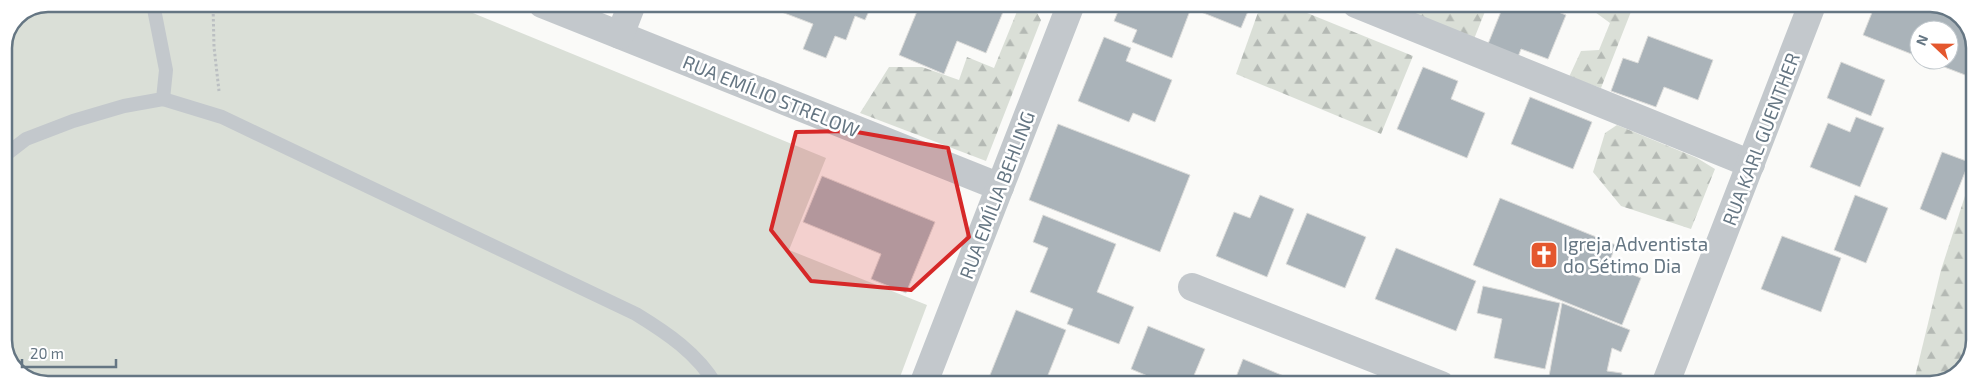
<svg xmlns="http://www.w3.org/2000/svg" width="1979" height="389" font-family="'Exo 2',sans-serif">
	<defs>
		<pattern id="forest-firs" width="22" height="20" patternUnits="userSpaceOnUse" patternTransform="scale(1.25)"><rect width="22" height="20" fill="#dadfd7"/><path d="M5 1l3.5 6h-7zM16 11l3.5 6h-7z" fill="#b4b9b4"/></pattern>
	</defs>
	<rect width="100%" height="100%" fill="#fafaf8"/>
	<g fill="url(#forest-firs)">
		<polygon points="1261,4 1285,4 1413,56 1381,134 1236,74"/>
		<polygon points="1388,4 1488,4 1474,39"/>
		<polygon points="1584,4 1634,4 1601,88 1569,77 1581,51 1599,50 1610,23"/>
		<polygon points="1033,5 1041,20 986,161 860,113 889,67 922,67 959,80 967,57 994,68 1018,9"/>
		<polygon points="1617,125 1697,158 1715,169 1691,229 1621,206 1593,172 1605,133"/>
		<polygon points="1975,165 1974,349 1960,374 1930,385 1913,385 1941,270"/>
		<polygon points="1120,376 1141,385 1085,385 1098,377"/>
	</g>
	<polygon fill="#dadfd7" points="49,4 451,4 826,158 789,250 927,305 897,385 40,384 15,370 4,346 4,49 17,17"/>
	<g fill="#aab3b9" stroke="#dcdcda">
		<polygon points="781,4 872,4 865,20 855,16 846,40 835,36 826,58 803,49 813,24 779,11"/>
		<polygon points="920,4 985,4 1003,12 986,53 957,41 944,74 899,55"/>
		<polygon points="1121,4 1251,4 1241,28 1191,8 1172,58 1132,42 1137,30 1114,21"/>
		<polygon points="1504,4 1538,4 1566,15 1548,59 1521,49 1516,62 1486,49"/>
		<polygon points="1875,5 1939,5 1964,19 1975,43 1975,72 1973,78 1926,60 1949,60 1949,30 1919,30 1919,57 1863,35"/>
		<polygon points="1648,36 1713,60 1698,100 1664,87 1656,107 1611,91 1623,58 1638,63"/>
		<polygon points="1104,37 1131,48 1126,61 1172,80 1155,122 1133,113 1129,122 1078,101"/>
		<polygon points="1841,62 1885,80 1871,116 1827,98"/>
		<polygon points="1423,67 1458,81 1451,99 1485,113 1467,158 1397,129"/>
		<polygon points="1530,97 1592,122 1573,169 1511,144"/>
		<polygon points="1856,117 1884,128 1860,187 1810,167 1828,123 1850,132"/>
		<polygon points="1058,124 1190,175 1160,252 1029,200"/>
		<polygon points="1942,152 1969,162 1946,220 1920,209"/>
		<polygon points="822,176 935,222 906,293 871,279 881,254 803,222"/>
		<polygon points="1260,195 1294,209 1267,277 1216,256 1234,212 1250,218"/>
		<polygon points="1855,195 1888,208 1866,263 1834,250"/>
		<polygon points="1500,198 1616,245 1608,265 1641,278 1622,325 1473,265"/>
		<polygon points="1307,213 1366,237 1345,288 1286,264"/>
		<polygon points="1043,215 1116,244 1097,292 1134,307 1119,344 1067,324 1073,309 1030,292 1048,248 1033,242"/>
		<polygon points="1782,236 1841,258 1821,312 1761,289"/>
		<polygon points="1396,248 1476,281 1456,331 1375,299"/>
		<polygon points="1483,286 1560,303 1545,369 1494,358 1502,319 1477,313"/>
		<polygon points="1562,303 1630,330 1621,352 1612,348 1607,371 1622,373 1621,385 1560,385 1548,382"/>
		<polygon points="1016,310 1066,330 1044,385 1015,385 990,375"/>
		<polygon points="1148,326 1205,349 1190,385 1169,385 1131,369"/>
		<polygon points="1243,359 1291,379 1288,385 1233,385"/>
	</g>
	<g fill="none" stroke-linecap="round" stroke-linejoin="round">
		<polyline stroke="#bbbfc2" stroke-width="3" stroke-dasharray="2.5 2.5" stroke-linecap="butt" points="213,4 214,47 219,91"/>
		<g stroke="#c3c8cc" stroke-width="14">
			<path d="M163,99l59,18 414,197c31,19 61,39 80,71"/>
			<polyline points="4,156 26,139 73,121 124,106 163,99 166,70 153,4"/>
		</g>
		<g stroke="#c3c8cc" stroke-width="28">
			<polyline points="542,4 1000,187"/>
			<polyline points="1356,4 1751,164"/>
			<polyline points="620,35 632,4"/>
			<polyline points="1192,287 1441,385"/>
			<polyline points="923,385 1071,4"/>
			<polyline points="1665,385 1812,5"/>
		</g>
	</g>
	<path fill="#d62828" fill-opacity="0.2" stroke="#d62828" stroke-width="4" stroke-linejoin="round" d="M851,131l97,17 21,89 -58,53 -100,-9 -40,-51 25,-98z"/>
	<defs>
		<symbol id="church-square" viewBox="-11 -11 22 22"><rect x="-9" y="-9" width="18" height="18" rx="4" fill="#e4572e" stroke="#fff"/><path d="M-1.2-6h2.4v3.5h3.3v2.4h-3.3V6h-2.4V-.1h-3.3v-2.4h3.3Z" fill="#fff"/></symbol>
	</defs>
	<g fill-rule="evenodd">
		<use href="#church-square" x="1528" y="239" width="32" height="32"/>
	</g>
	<g text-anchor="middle" stroke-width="5" stroke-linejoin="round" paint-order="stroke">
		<g font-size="19" fill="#657683" stroke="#fff">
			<text transform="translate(771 96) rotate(22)" y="7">RUA EMÍLIO STRELOW</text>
			<text transform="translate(1761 139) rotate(-69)" y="7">RUA KARL GUENTHER</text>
			<text transform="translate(997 195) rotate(-69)" y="7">RUA EMÍLIA BEHLING</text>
		</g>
		<g font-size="19" fill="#657683" stroke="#fff" text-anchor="start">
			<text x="1563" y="251">Igreja Adventista<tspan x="1563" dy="22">do Sétimo Dia</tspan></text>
		</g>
	</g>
	<path d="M0 0H1979V389H0ZM48 12H1930A36 36 0 0 1 1966 48V340A36 36 0 0 1 1930 376H48A36 36 0 0 1 12 340V48A36 36 0 0 1 48 12Z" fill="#fff" fill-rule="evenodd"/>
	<path fill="none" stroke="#657683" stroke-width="2.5" d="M48 12H1930A36 36 0 0 1 1966 48V340A36 36 0 0 1 1930 376H48A36 36 0 0 1 12 340V48A36 36 0 0 1 48 12Z"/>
	<g transform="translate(1934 45) rotate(292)"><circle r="24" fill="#ffffff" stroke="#c1c8cd"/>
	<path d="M0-4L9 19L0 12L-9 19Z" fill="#e4572e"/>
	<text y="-8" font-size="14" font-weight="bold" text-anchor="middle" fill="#657683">N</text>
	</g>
	<path d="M22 359v8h94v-8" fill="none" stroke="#657683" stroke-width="2.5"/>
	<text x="30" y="359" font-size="15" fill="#657683" stroke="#ffffff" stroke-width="4" paint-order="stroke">20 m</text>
</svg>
